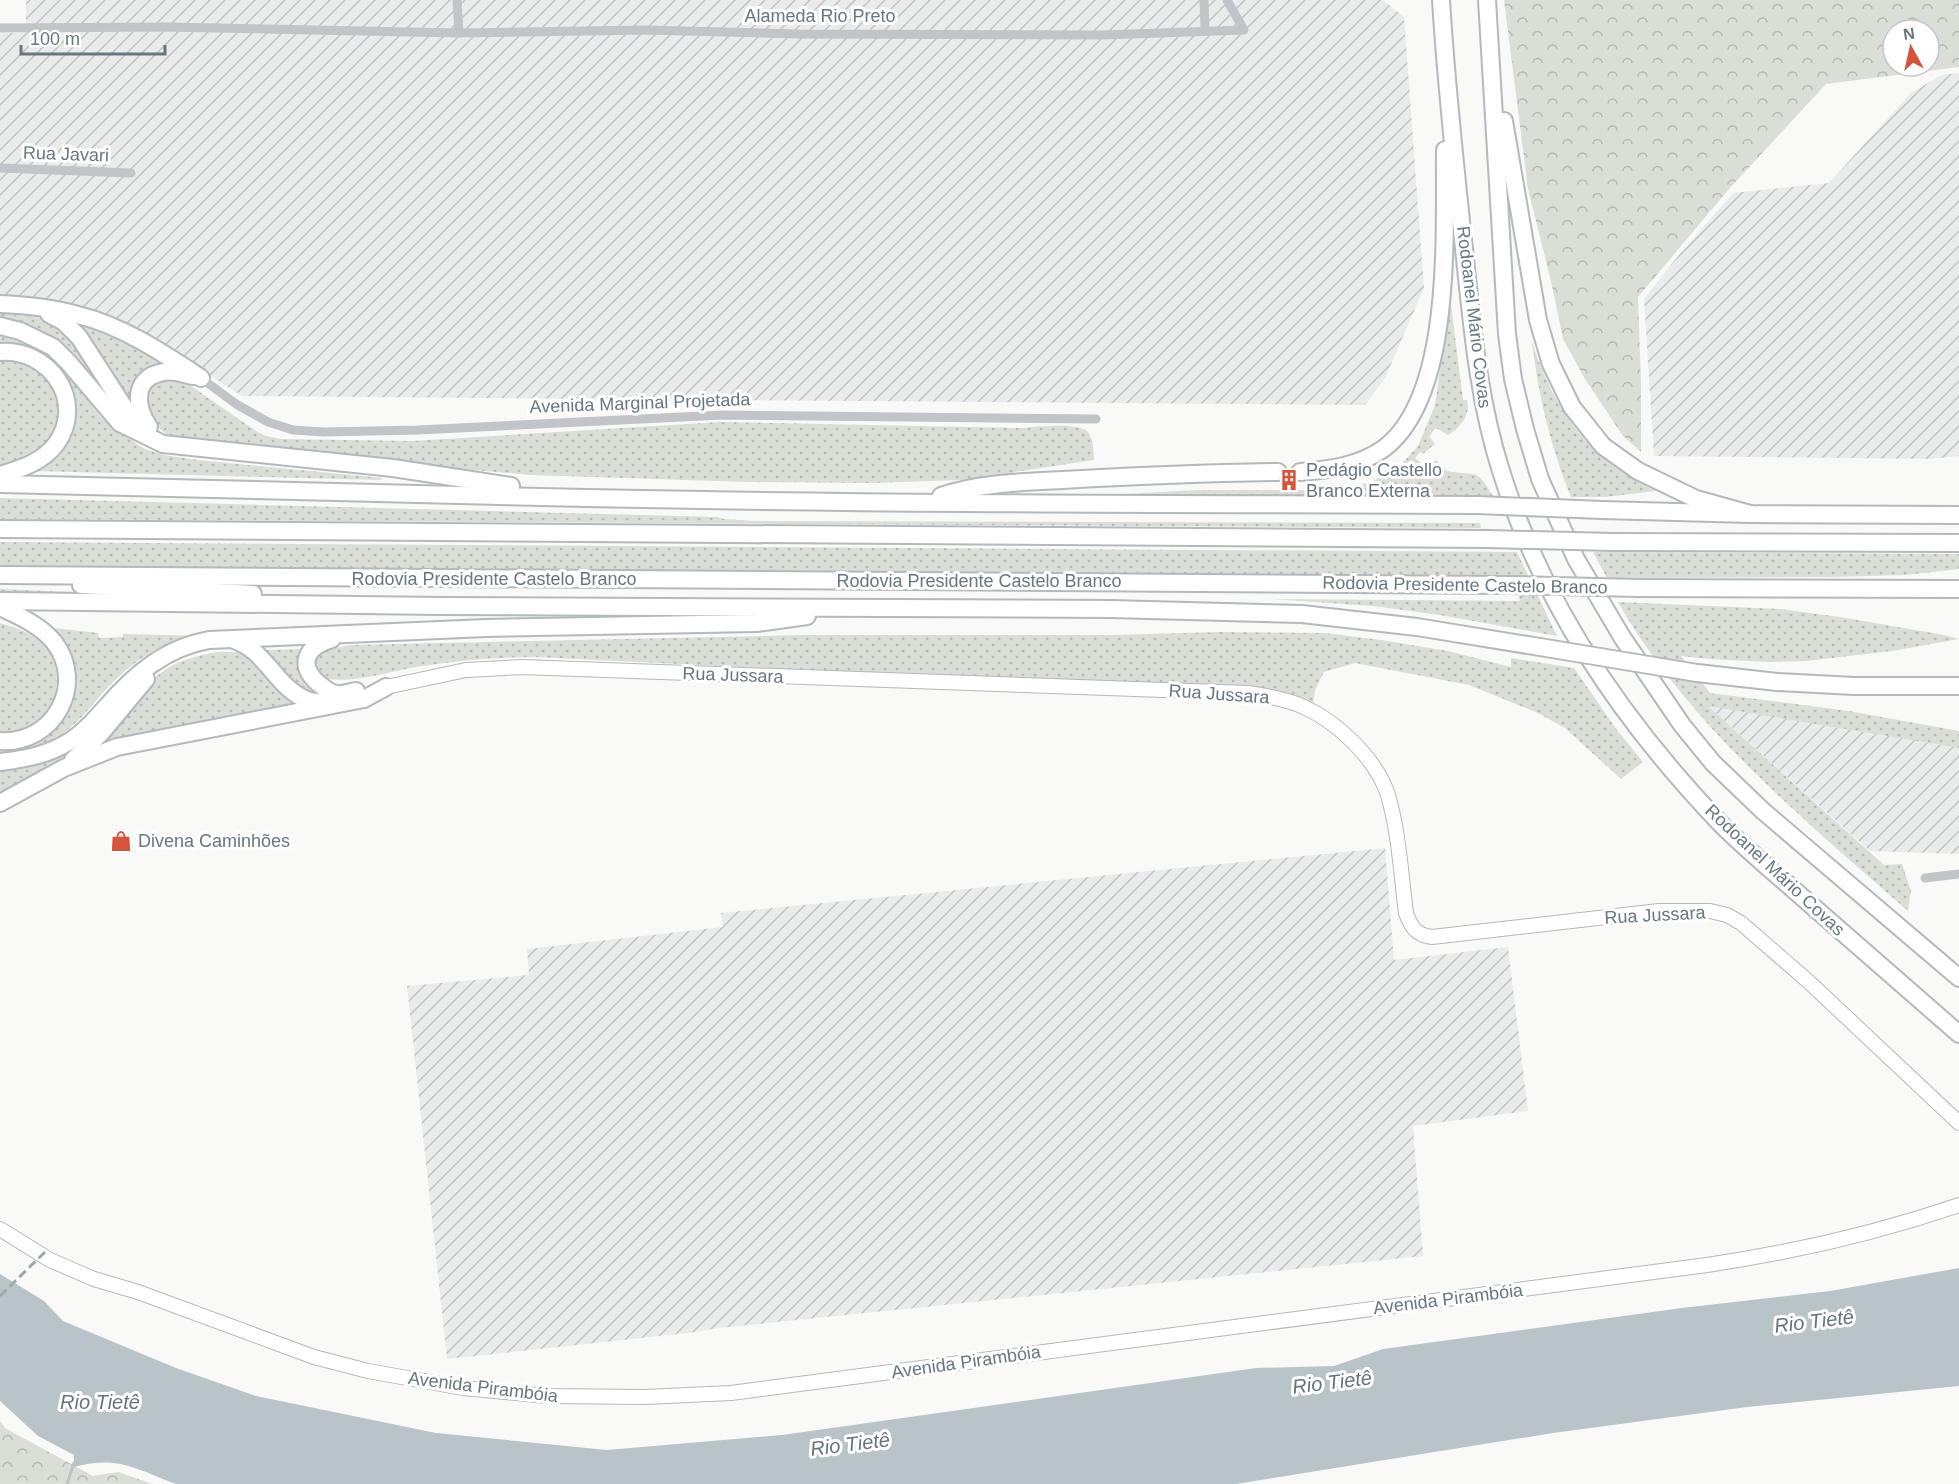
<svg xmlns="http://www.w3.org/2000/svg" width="1959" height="1484" font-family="Helvetica,sans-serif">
	<defs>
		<pattern id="industrial-furrows" width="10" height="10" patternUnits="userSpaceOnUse" patternTransform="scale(1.5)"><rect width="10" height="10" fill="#eaebeb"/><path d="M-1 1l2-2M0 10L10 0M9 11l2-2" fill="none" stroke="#c1c3c4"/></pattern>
		<pattern id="forest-crowns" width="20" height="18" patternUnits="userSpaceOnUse" patternTransform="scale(1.5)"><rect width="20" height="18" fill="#daded7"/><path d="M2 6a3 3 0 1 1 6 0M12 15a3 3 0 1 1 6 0" fill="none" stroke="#b5b9b4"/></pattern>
		<pattern id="park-dots" width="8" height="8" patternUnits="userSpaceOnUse" patternTransform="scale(1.5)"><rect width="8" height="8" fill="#daded7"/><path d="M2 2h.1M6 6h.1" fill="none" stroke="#b5b9b4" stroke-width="1.8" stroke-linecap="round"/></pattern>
	</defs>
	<rect width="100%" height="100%" fill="#f9f9f7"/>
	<g fill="url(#industrial-furrows)">
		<polygon points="26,0 1383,0 1404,17 1424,288 1385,378 1365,405 242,396 152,339 100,313 41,299 0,296 0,33 26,33"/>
		<polygon points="1959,73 1959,456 1930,459 1654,456 1644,299 1678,256 1733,193 1829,183 1911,93 1941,75"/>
		<polygon points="1707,705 1959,748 1959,854 1870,851"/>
		<polygon points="1385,848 1394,960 1508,947 1528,1111 1413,1126 1423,1256 719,1328 696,1332 447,1359 407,986 529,975 527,949 723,927 721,913"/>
	</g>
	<g fill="url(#forest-crowns)" fill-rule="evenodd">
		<path d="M1504,0h455v67l-133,17 -97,105 -91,108 3,87v68l-18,-16 -38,-57 -22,-40 -12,-58 -23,-92zM1893,30h36v36h-36z"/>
		<polygon points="0,1421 5,1428 93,1476 118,1472 153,1484 0,1484"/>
	</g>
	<g fill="url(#park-dots)">
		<path d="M1450,297l13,103h4c4,15 -7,28 -19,35l-12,-7 -7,8 6,8 -12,10 -3,-2 -5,6 8,7 4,-3 3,3 6,-5 11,11c30,6 28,-5 46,25l-103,-2 -35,2 -248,-1 91,-5h108l47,-4 18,-4 27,-14 20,-22 17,-41z"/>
		<polygon points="0,313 37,317 52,322 69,333 113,405 72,361 0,323"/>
		<polygon points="69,319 162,359 165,364 132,406"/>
		<polygon points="0,336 30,344 57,361 101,417 113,428 145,449 164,455 198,460 382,478 381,480 34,471 49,458 65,388 0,346"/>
		<path d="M1532,342c22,68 57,117 123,149l-49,6h-35c-21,-53 -32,-99 -39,-155z"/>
		<polygon points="0,356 20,357 49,377 56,391 60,410 58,425 51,443 38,454 0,468"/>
		<path d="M175,379l16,7 65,45 10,5 15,3 132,2 307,-19 302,6c14,-1 56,-6 66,4 6,8 5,18 6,28l-79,12 -25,7 -117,4 -125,-1 -217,-7 -342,-30 -22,-10 -20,-18 -2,-28 5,-7z"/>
		<polygon points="0,498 717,517 724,519 755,521 1480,523 1481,528 0,519"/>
		<polygon points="0,542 1517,552 1557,636 1440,615 1373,606 1272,599 1520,601 1514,577 0,566"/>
		<polygon points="1593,552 1959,554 1959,569 1906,575 1833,577 1607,578"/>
		<polygon points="0,589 183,597 0,596"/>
		<path d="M1618,602l162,7 60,8 104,18 15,4 -67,12 -86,10 -37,1 -60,-3 -28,-3 29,37 139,18 110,20v17l-251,-42 176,159 18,-1 9,27 -3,20c-104,-91 -222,-189 -290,-309z"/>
		<path d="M0,623c13,4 27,8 38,16 27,21 24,65 -3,85 -10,7 -23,8 -35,10z"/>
		<path d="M53,628l45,5 1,5 24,-1v-3l79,2c-49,7 -76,30 -108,67 -12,14 -24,27 -40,37 -17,10 -35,12 -54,14v-9l67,-40 -16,-74z"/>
		<path d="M1222,632l103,1 56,7 67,11 63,16v-9l63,10 43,62 26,32 -22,17 -56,-51 -27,-15 -69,-28 -114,-22 -31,9 -9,18 -2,17 -30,-13 -747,-37c-38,0 -76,3 -114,9 -32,5 -64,17 -96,13l-1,2 -12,-10 3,-16 5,-4 29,-6 455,-10h307z"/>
		<path d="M302,649c-7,17 -3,33 13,43l-2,4 -15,-6 -34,-40z"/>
		<path d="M217,652h21l14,5 32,38 11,8 -189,41 -3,-2c19,-25 38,-58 65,-74 15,-9 33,-13 49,-16z"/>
		<path d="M81,739l-8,14 -73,42v-24c35,-3 53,-14 81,-32z"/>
	</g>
	<path fill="#b8c4c8" d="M1959,1268v118l-212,21 -194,26 -317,51h-1060c-40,-15 -58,-29 -102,-17v-12l-36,-19 -38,-35v-127l44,27 19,20 113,47 80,28 180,37 171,17 175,-15 474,-67 78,-2 49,-17 299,-41 148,-17z"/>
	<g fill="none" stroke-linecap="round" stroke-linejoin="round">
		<polyline stroke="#b8c4c8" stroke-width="3" points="67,1484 74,1463"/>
		<defs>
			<g id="secondary">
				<path d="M386,687l80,-17 56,-3 725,26c20,3 39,6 57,14 35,16 72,52 84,88 11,38 13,79 18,118 5,14 10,22 26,24l227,-26h51l17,4 14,8 68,59 150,141"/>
				<path d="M0,1229l50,31 44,19 44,13 176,65 54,14 95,17 84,8 98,1 86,-4 976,-128c88,-13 167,-31 252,-60"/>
			</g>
			<g id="motorway">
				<path d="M1441,0c5,83 14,166 23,249 8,75 14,150 37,222 41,132 121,249 216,349 24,25 51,47 77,70 55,48 110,96 165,144"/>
				<polyline points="1487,0 1507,334 1513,379 1525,429 1540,479 1576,559 1622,637 1682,725 1713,763 1763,811 1959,978"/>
				<polyline points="1504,121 1538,320 1551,364 1572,407 1603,446 1638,471 1696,499 1750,514"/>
				<path d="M0,304c25,1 53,4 78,11 45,11 85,38 123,63"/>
				<polyline points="49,314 64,322 79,337 126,410 142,430"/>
				<polyline points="0,326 20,331 53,347 69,363 120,423 163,444 393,468 511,486"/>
				<path d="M0,352c49,-4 87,49 56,92 -13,18 -36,25 -56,31"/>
				<path d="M149,427c-14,-21 -17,-50 15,-55 10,-2 19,2 29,4"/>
				<path d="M1300,472c29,-2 59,-6 83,-23 71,-52 61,-218 62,-299"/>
				<path d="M0,484c196,3 391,9 586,14 297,6 594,6 891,7"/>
				<path d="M941,496c38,-13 82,-14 122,-16 72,-4 143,-7 215,-8"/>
				<polyline points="1602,510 1750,514 1959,515"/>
				<polyline points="0,529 1488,539"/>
				<polyline points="1613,542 1959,543"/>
				<polyline points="0,575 1511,585"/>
				<polyline points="81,585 253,594"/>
				<polyline points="1638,588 1959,589"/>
				<polyline points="0,601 442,606 1111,609 1302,614 1417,627 1552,649"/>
				<path d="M0,607c19,9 40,18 54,35 33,43 -1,103 -54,99"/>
				<path d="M332,639c-26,7 -35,26 -13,45 5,4 11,9 17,10 6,1 14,-2 20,-3"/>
				<path d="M234,640c32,10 42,48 73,60 6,2 13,2 19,3"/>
				<polyline points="1697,673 1777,682 1854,686 1959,686"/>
				<polyline points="73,760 102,732 146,679"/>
				<path d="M0,762c25,-3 48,-7 70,-21 15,-9 25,-22 37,-35 28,-32 58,-58 102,-66l277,-12 271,-5 50,-7"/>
				<polyline points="0,803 64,768 117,747 364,699 386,687"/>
			</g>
		</defs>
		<use href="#secondary" stroke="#b3b9bd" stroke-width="16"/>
		<use href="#motorway" stroke="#b4b9bb" stroke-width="20"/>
		<g stroke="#c1c5c8" stroke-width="9">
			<polyline points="457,0 459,33"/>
			<polyline points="1204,0 1205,30"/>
			<polyline points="0,28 167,27 459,33 644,30 798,34 1103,35 1244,30 1227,0"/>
			<polyline points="0,168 131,173"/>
			<polyline points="201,378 236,404 268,422 293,430 324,432 418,430 723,415 1096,419"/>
			<polyline points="1925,878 1959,874"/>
		</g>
		<use href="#secondary" stroke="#fff" stroke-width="14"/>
		<use href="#motorway" stroke="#fff" stroke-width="16"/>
		<polyline stroke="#a1a8ad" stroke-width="3" stroke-dasharray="9 4.5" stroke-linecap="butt" points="0,1296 45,1252"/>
		<defs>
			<g id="motorway-bridge">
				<polyline points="1477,505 1602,510"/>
				<polyline points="1488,539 1613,542"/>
				<polyline points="1511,585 1638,588"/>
				<polyline points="1552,649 1697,673"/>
			</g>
		</defs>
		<use href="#motorway-bridge" stroke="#b4b9bb" stroke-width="20" stroke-linecap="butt"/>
		<use href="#motorway-bridge" stroke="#fff" stroke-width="16"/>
	</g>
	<defs>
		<symbol id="building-bare" viewBox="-9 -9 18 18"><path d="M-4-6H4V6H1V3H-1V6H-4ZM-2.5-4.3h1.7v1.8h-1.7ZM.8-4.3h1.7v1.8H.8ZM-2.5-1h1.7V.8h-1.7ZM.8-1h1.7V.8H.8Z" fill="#d7533a" stroke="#fff" stroke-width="2.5" paint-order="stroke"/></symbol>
		<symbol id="shop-bare" viewBox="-9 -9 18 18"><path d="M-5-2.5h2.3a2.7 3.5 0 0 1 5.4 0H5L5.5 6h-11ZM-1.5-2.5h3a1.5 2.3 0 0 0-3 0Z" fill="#d7533a" stroke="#fff" stroke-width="2.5" paint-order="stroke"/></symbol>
	</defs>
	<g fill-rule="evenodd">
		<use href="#building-bare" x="1274" y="465" width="30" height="30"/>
		<use href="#shop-bare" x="106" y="826" width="30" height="30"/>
	</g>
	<g text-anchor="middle" stroke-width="6" stroke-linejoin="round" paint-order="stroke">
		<g font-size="18" fill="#667780" stroke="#fff">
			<text x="820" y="22">Alameda Rio Preto</text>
			<text transform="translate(66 154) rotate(2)" y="6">Rua Javari</text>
			<text transform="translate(1474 317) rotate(83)" y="6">Rodoanel Mário Covas</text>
			<text transform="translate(640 403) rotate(-2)" y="6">Avenida Marginal Projetada</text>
			<text x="494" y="585">Rodovia Presidente Castelo Branco</text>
			<text x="979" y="587">Rodovia Presidente Castelo Branco</text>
			<text transform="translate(1465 585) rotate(1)" y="6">Rodovia Presidente Castelo Branco</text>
			<text transform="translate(733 675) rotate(2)" y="6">Rua Jussara</text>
			<text transform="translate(1219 694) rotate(4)" y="6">Rua Jussara</text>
			<text transform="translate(1775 870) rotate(43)" y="6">Rodoanel Mário Covas</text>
			<text transform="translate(1655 915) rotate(-3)" y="6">Rua Jussara</text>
			<text transform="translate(1448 1299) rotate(-7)" y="6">Avenida Pirambóia</text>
			<text transform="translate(966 1362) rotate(-8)" y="6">Avenida Pirambóia</text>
			<text transform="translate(483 1387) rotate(7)" y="6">Avenida Pirambóia</text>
		</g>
		<g font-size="18" fill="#667780" stroke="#fff" text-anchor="start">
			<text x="1306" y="476">Pedágio Castello<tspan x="1306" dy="21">Branco Externa</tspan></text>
			<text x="138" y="847">Divena Caminhões</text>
		</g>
		<g font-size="20" font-style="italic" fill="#61757a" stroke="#fff">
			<text transform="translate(1814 1321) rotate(-7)" y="7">Rio Tietê</text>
			<text transform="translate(1332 1382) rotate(-7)" y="7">Rio Tietê</text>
			<text x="100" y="1409">Rio Tietê</text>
			<text transform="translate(850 1444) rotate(-7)" y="7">Rio Tietê</text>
		</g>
	</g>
	<g transform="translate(1911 48) rotate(352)"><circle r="28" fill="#ffffff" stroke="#c2c9cc" stroke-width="1.5"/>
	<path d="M0-4.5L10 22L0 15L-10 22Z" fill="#d7533a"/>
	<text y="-9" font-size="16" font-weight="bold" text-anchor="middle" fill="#667780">N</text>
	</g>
	<path d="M21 45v9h144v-9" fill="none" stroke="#667780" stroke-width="3"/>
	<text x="30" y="45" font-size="18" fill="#667780" stroke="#ffffff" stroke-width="4.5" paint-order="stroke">100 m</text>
</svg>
